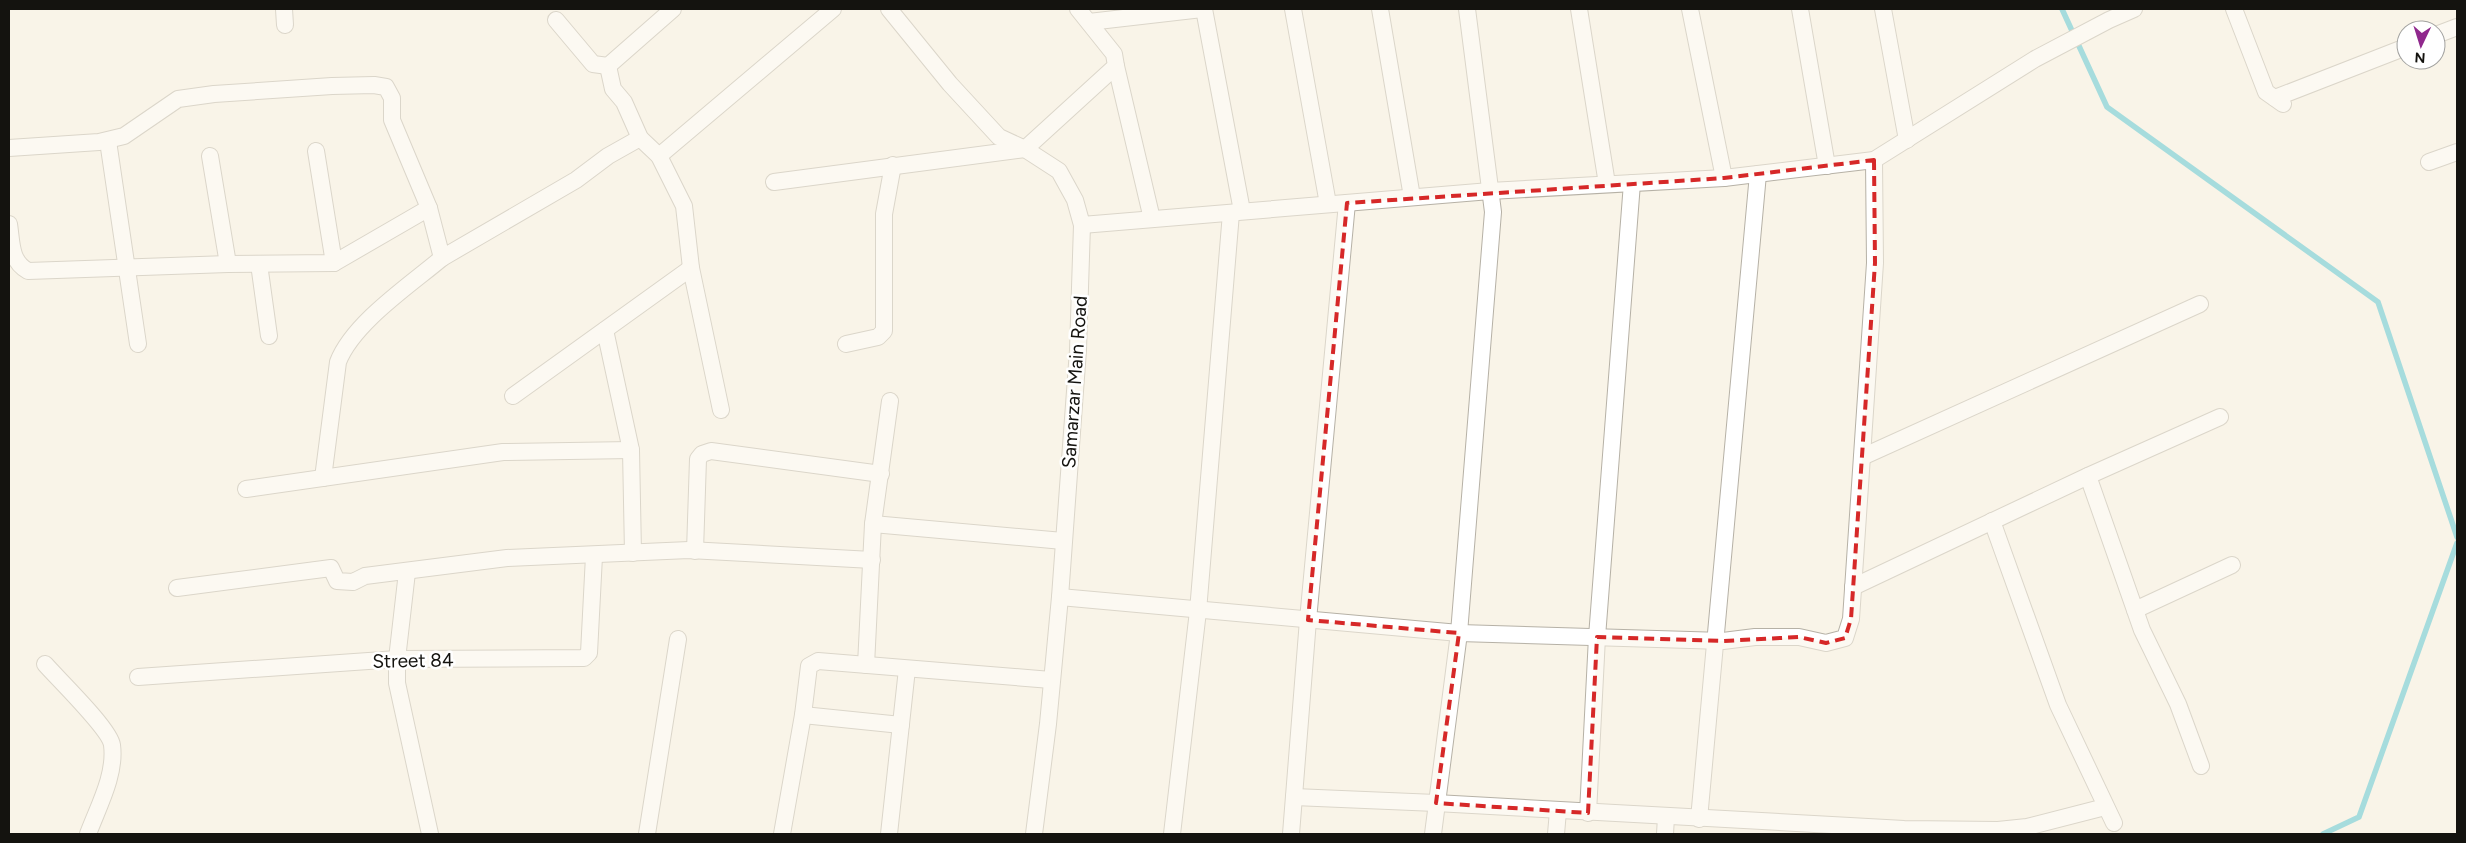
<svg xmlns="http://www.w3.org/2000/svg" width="2466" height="843" font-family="Figtree,sans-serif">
	<rect width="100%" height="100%" fill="#f9f4e8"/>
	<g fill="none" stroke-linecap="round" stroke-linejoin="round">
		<g stroke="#42bed0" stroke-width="5.5">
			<polyline points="2062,9 2107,107 2378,302 2457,537"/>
			<polyline points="2323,834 2359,817 2457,543"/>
		</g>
		<defs>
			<g id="street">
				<polyline points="284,9 285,25"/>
				<polyline points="889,9 950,84 999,137 1025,149 1059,171 1075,200 1082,225 1078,350 1060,597 1048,724 1034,834"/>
				<polyline points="1204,9 1242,211"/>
				<polyline points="1293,9 1328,204"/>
				<polyline points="1380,9 1412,197"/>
				<polyline points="1579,9 1607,184"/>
				<polyline points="1690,9 1724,178"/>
				<polyline points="1800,9 1827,166"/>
				<polyline points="1883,9 1907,140"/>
				<polyline points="2234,9 2266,92 2283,104"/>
				<polyline points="556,20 593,64 608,66 673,9"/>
				<polyline points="1089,22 1202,9"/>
				<polyline points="2436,35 2457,27"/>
				<polyline points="608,66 613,89 624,102 640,138 659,156 684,206 691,268 721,410"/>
				<polyline points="1116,66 1152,219"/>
				<polyline points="2275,98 2406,47"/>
				<polyline points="108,141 138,344"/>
				<polyline points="9,148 99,142 124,136 178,99 214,94 332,86 374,85 386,87 392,98 392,120 429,208 442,258 576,180 608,156 640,138"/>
				<polyline points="316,151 334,263"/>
				<polyline points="210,156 228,264"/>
				<polyline points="659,156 833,9"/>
				<polyline points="2429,162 2457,152"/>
				<polyline points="774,182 1025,149 1116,66 1114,54 1078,9"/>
				<path d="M9,224c3,19 1,37 19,47l200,-7 106,-1 95,-55"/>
				<polyline points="1082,225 1490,191 1724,178 1874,160 2035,59 2109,20 2134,9"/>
				<polyline points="259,264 269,336"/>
				<polyline points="605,330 631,450 633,553"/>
				<polyline points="846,344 878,337 884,331 884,214 893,165"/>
				<polyline points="513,396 691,268"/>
				<polyline points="1862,457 2200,304"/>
				<polyline points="2088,476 2142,630 2178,704 2201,766"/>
				<path d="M323,478l15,-116c15,-39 72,-77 104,-104"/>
				<polyline points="246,489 503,452 631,450"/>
				<polyline points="1992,521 2058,705 2114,823"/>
				<polyline points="873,524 1063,541"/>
				<polyline points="695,551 698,459 702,454 711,451 881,474"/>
				<polyline points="407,572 397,659 397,683 430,834"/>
				<polyline points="1853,587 2088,476 2220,417"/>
				<polyline points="177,588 331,568 337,581 353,582 365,576 507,558 689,550 872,560"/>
				<polyline points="1060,597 1459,633 1723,641 1755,637 1799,637 1826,643 1845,638 1851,619 1875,263 1874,160"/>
				<polyline points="2135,610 2232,565"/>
				<path d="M45,664c13,15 65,65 67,81 4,30 -14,62 -24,89"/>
				<polyline points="866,665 873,524 890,401"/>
				<polyline points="138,677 397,659 584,658 589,653 594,556"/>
				<polyline points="803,715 901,725"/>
				<polyline points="1294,797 1436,803 1904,829 1998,830 2027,827 2105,807"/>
				<polyline points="1588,813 1597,637 1632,183"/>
				<polyline points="1699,819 1758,174"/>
				<polyline points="647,834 678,639"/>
				<polyline points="782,834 803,715 809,666 818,661 1051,680"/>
				<polyline points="889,834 907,669"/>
				<polyline points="1172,834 1198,611 1231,213"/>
				<polyline points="1291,834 1308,620 1347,203"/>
				<polyline points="1433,834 1459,633 1493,212 1467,9"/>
				<polyline points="1556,834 1558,811"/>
				<polyline points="1665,834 1666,817"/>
			</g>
		</defs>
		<use href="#street" stroke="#b6b1a6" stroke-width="18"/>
		<use href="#street" stroke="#fff" stroke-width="16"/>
	</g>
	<path d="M0 0H2466V843H0ZM1874,160l1,103 -24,356 -6,19 -19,5 -27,-6 -76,4 -126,-4 -9,176 -152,-10 23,-170 -151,-13 39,-417 377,-25z" fill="#f9f4e8" fill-opacity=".55" fill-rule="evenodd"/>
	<path fill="none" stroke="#d62828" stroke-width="4" stroke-dasharray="10 6" stroke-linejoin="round" d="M1874,160l1,103 -24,356 -6,19 -19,5 -27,-6 -76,4 -126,-4 -9,176 -152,-10 23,-170 -151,-13 39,-417 377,-25z"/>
	<g text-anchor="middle" stroke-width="5" stroke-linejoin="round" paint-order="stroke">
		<g font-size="19" fill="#14130f" stroke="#fff">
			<text transform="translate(1074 382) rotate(-86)" y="7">Samarzar Main Road</text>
			<text transform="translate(413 660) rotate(-1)" y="7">Street 84</text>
		</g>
	</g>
	<rect width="2466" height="843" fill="none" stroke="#14130f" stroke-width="20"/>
	<g transform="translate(2421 45) rotate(184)"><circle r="24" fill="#ffffff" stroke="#a1a19f"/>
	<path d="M0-4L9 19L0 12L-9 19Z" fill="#90288d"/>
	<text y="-8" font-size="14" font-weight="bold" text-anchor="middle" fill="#14130f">N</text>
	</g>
</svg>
